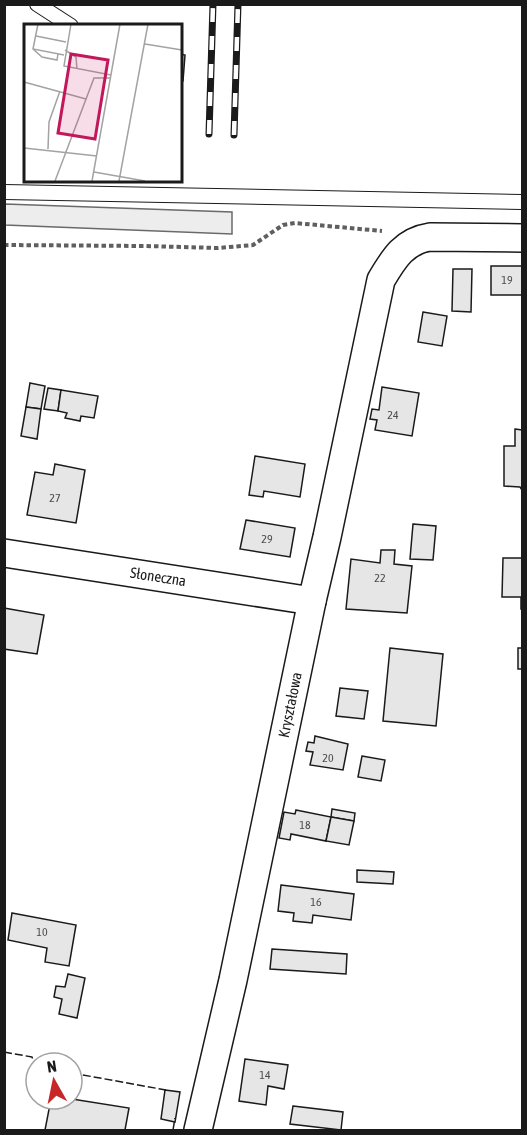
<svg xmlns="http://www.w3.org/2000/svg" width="527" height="1135" font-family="'Asap Condensed',sans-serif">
	<rect width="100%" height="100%" fill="#fff"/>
	<polygon fill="#ededed" stroke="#6a6a6a" stroke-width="1.5" points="5,204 232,212 232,234 5,225"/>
	<g fill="#e6e6e6" stroke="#1a1a1a" stroke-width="1.5">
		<polygon points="180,54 185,55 183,81 180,81"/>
		<rect x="491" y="266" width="31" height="29"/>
		<polygon points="453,269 472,269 471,312 452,311"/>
		<polygon points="423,312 447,316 442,346 418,342"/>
		<polygon points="30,383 45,386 41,409 26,407"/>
		<polygon points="382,387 419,393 412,436 375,430 377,420 370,419 372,409 379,410"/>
		<polygon points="48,388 61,390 58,411 44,409"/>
		<polygon points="61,390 98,396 94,418 81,416 80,421 65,418 67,413 58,411"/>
		<polygon points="26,407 41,409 37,439 21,436"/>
		<polygon points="515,429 522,430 522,490 520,487 504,486 504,446 515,446"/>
		<polygon points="255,456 305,464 300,497 264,491 263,497 249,495"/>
		<polygon points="55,464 85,470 76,523 27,515 35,472 53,475"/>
		<polygon points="246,520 295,528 290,557 240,549"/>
		<polygon points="413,524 436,526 433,560 410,559"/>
		<polygon points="381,550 395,550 394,564 412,566 407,613 346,609 351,559 380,563"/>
		<polygon points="503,558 522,558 522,609 521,609 521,597 502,597"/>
		<polygon points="4,608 44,615 37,654 4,649"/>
		<polygon points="390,648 443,654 436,726 383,721"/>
		<rect x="518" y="648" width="4" height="21"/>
		<polygon points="340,688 368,691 364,719 336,716"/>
		<polygon points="315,736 348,744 343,770 310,765 313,752 306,751 308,742 314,743"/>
		<polygon points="362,756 385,760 381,781 358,777"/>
		<polygon points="332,809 355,813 354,821 331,817"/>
		<polygon points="296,810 331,817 326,841 291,834 290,840 279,838 284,812 295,814"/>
		<polygon points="331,817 354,821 349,845 326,841"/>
		<polygon points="357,870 394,872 393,884 357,882"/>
		<polygon points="281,885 354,894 351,920 313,915 312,923 293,921 294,913 278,911"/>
		<polygon points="12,913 76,925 69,966 45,962 47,948 8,940"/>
		<polygon points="272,949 347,954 346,974 270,969"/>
		<polygon points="68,974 85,978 77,1018 59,1014 62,999 54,997 56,986 65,987"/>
		<polygon points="245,1059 288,1065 284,1089 268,1086 266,1105 239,1101"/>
		<polygon points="165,1090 180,1092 175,1122 161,1119"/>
		<polygon points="51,1099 72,1099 129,1108 125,1130 45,1130"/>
		<polygon points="293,1106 343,1112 341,1130 290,1124"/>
	</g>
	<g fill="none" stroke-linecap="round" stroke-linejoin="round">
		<defs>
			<g id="service">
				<polyline points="37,4 71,26"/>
				<polyline points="4,192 522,202"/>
			</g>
			<g id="minor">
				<path id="s1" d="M4,553l308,48"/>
				<path id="s2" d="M198,1130l35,-150 79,-379 15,-64 54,-257c13,-22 23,-39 49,-43l92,1"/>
			</g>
		</defs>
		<use href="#service" stroke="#1a1a1a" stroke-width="16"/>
		<use href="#minor" stroke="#1a1a1a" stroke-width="30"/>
		<polyline stroke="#5f5f5f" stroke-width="4" stroke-dasharray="4.5 3" stroke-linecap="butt" points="4,245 145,246 218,248 253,245 283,225 295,223 382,231"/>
		<use href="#service" stroke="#fff" stroke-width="14"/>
		<use href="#minor" stroke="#fff" stroke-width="27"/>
		<defs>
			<g id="rail">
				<polyline points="209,134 213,4"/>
				<polyline points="234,135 238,4"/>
			</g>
		</defs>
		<use href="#rail" stroke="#1a1a1a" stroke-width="7"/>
		<use href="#rail" stroke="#fff" stroke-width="4.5" stroke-dasharray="14" stroke-linecap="butt"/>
		<g stroke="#1a1a1a" stroke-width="1.5" stroke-dasharray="8 3" stroke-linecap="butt">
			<polyline points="4,1052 32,1057 36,1067"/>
			<polyline points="72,1073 166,1090"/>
			<polyline points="173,1130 175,1118"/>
		</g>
	</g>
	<g text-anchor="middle" stroke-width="4.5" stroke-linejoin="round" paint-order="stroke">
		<g font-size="12" fill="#4d4d4d">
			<text x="507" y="284">19</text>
			<text x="393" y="419">24</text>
			<text x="55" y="502">27</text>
			<text x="267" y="543">29</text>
			<text x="380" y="582">22</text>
			<text x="328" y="762">20</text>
			<text x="305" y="829">18</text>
			<text x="316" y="906">16</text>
			<text x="42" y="936">10</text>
			<text x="265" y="1079">14</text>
		</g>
		<g font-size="15" fill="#1a1a1a" stroke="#fff">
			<text dy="5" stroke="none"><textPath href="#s1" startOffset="156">Słoneczna</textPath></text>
			<text dy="5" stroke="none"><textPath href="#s2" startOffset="435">Kryształowa</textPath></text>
		</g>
	</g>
	<g transform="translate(24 24)">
		<rect width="158" height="158" fill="#fff"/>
		<path fill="none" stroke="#a3a3a3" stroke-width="1.5" d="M14,0l-5,25 31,6M47,0l-7,42 47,9M12,12l30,6M121,20l37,6M9,25l9,8 15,3 1,-6M41,26l11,7 1,12M0,58l62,17M0,124l73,8M24,125l1,-27 11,-31M70,148l51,9M31,157l39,-103h16M68,157l28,-157M95,157l29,-157"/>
		<path fill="#c2185b" fill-opacity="0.15" stroke="#c2185b" stroke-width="3" d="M47,30l37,6 -13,79 -37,-6z"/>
		<rect width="158" height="158" fill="none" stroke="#1a1a1a" stroke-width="3"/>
	</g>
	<rect width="527" height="1135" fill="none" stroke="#1a1a1a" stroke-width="12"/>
	<g transform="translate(54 1081) rotate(351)"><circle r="28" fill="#ffffff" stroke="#a3a3a3" stroke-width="1.5"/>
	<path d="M0-4.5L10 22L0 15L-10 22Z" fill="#c62828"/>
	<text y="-9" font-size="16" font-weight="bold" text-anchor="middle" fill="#1a1a1a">N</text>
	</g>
</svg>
